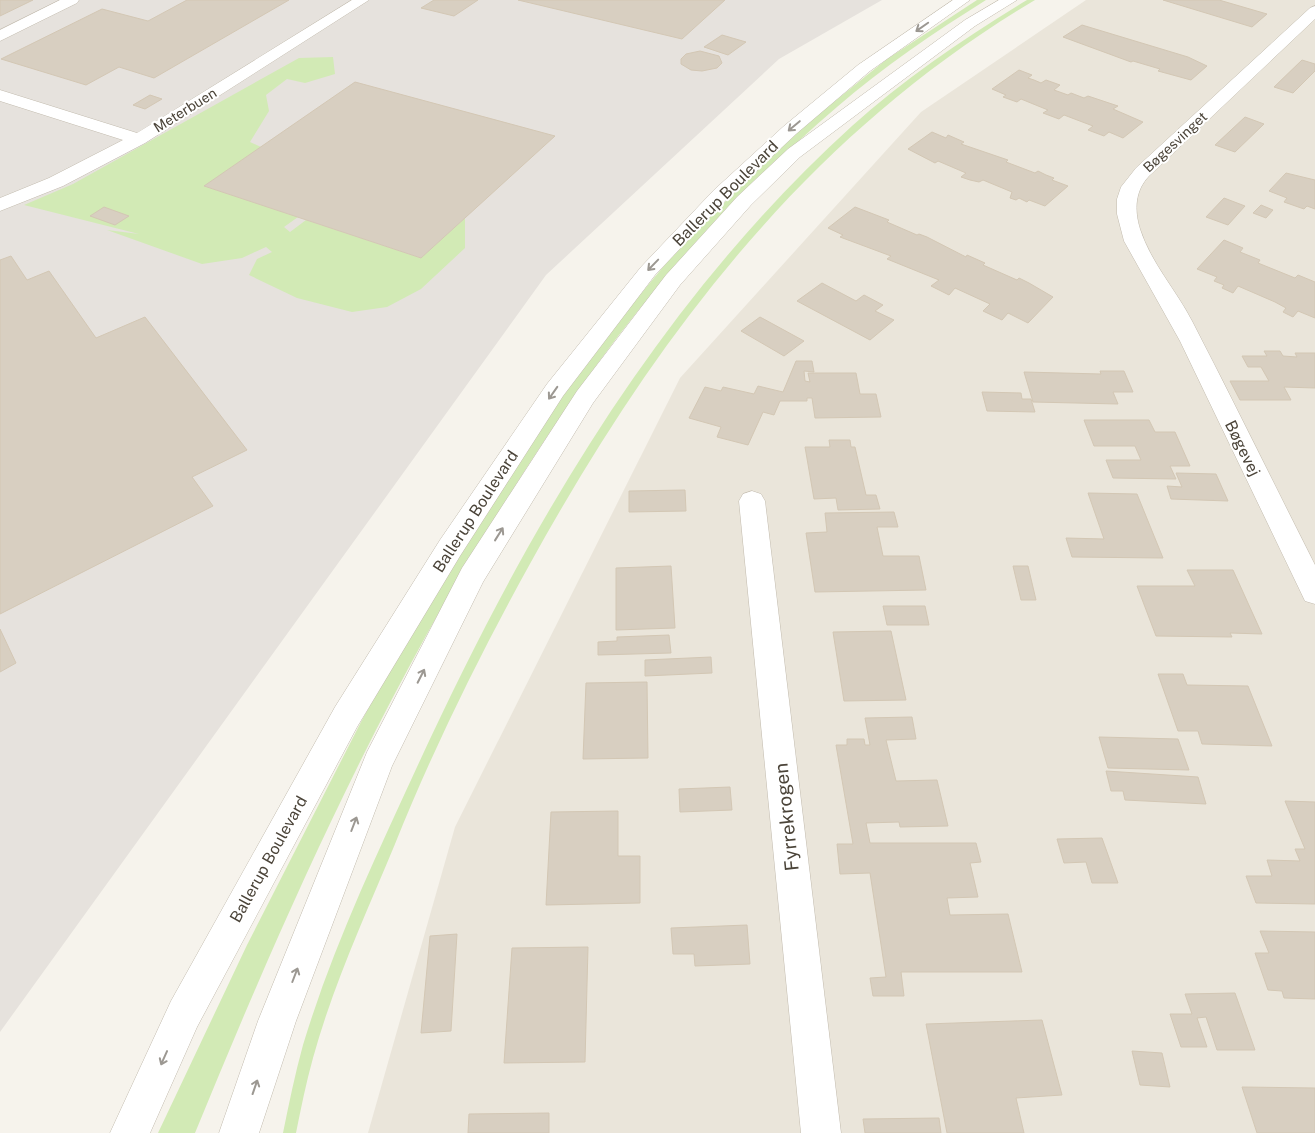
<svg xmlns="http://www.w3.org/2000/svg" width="1315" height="1133" font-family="'Public Sans',sans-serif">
	<rect width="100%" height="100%" fill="#f6f3ec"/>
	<polygon fill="#eae5da" points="1086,0 1315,0 1315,1133 368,1133 455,827 680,378 921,112"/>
	<polygon fill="#e6e2dd" points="0,0 882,0 779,59 546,275 0,1032"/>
	<g fill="#d2eab5">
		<path d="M977,0h9c-51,32 -103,67 -149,107 -42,35 -79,74 -116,113 -21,23 -43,44 -63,67 -55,64 -103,136 -148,207 -128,201 -225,419 -315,639h-37l89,-188 115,-225 47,-86 161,-250 54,-70 49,-59 110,-112 104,-84z"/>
		<path d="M1027,0h8c-227,135 -378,334 -504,562 -51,92 -97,185 -136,282 -29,70 -62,141 -82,214 -7,25 -12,50 -17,75h-13c6,-30 12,-59 20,-88 29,-96 72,-187 114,-278 108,-235 241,-465 435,-641 53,-48 114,-89 175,-126z"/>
		<polygon points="333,57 335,74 305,83 287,79 266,95 269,111 250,142 261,147 205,186 298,217 284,227 290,232 306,220 421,258 465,218 465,248 421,289 387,307 352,312 297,298 249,275 257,259 272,252 266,247 242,258 202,264 107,230 139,234 24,205 73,184 299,58"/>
	</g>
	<g fill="#d8cfc1" stroke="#d3c7b4">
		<polygon points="0,0 33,0 0,16"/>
		<polygon points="187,0 289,0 154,78 119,67 86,85 1,59 102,9 148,21"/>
		<polygon points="434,0 478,0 454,16 421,8"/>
		<polygon points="518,0 725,0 682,39"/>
		<polygon points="1163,0 1219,0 1267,14 1252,27"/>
		<polygon points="1082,25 1188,57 1207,66 1191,80 1158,71 1160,69 1133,61 1131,62 1063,37"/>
		<polygon points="722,35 746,42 728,55 704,47"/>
		<polygon points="700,51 719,56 722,63 717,68 702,71 691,70 681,64 681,59 686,54"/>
		<polygon points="1302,60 1315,64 1315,71 1293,93 1274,87"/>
		<polygon points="1019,70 1032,75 1028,78 1034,80 1041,83 1046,80 1060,85 1054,90 1068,95 1071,93 1084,98 1088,96 1118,106 1113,109 1143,122 1123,138 1109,132 1104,136 1088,130 1093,126 1064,115 1059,119 1043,113 1048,110 1021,99 1017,102 1003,97 1006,95 992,89"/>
		<polygon points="355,82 555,136 421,258 204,186"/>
		<polygon points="150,95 162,99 145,109 133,105"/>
		<polygon points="1245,117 1264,124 1235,152 1215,145"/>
		<polygon points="932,132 946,138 948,135 964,142 961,144 1008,160 1006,162 1035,173 1038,171 1046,175 1054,178 1052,180 1068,186 1045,206 1029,200 1027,202 1019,198 1016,200 1010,198 1012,192 983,180 979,182 970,180 961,177 966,173 938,161 935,163 908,149"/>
		<polygon points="1286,173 1315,180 1315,209 1307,206 1304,209 1284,202 1287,198 1269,191"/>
		<polygon points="1224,198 1245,206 1228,225 1206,217"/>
		<polygon points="1261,205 1273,210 1266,218 1253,213"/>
		<polygon points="104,207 129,216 115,225 90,216"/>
		<polygon points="855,207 889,220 887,222 917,235 919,234 927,237 966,257 967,255 985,263 983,265 1017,280 1019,278 1029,283 1053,297 1028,323 1008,313 1002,320 983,311 990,304 955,288 949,295 931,286 939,280 887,259 891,256 840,237 843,235 828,228"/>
		<polygon points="1224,240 1243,248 1240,252 1260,260 1258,263 1295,278 1298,275 1315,282 1315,318 1298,311 1293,317 1283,312 1286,308 1275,302 1238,286 1233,293 1222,288 1224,285 1214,281 1217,277 1197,269"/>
		<polygon points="11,256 27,280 49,271 96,338 145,317 247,450 192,477 213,506 0,614 0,260"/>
		<polygon points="822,283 856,301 864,295 883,305 875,311 894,320 870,340 797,301"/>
		<polygon points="760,317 804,341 784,356 741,331"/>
		<polygon points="1264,351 1280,351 1283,356 1297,357 1295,353 1315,353 1315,388 1284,387 1291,400 1240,400 1230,381 1269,381 1261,367 1248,367 1242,356 1267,356"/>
		<polygon points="796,361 812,361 814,372 804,371 805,381 810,382 808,373 856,373 860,394 876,394 881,417 815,418 812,398 807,398 807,401 780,401 774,415 763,412 748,445 717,437 721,427 689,418 705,387 721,391 723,387 754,394 758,386 783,392"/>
		<polygon points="1100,371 1124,371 1133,392 1113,392 1118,404 1033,402 1024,372 1101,374"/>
		<polygon points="982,392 1021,393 1022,399 1031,399 1035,412 987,411"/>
		<polygon points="1084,420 1149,420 1155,432 1175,432 1190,466 1170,466 1176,479 1113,478 1106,460 1141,460 1135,446 1094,446"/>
		<polygon points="829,440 850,440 851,447 855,447 866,495 876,495 880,509 838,510 836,498 814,499 805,447 830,447"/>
		<polygon points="1176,473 1216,474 1228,501 1171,499 1167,486 1182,487"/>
		<polygon points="685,490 686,511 629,512 629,491"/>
		<polygon points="1088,493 1137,494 1163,558 1072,557 1066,538 1104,539"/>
		<polygon points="894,512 898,527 877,527 883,556 919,556 926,590 815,592 806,533 827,532 825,513"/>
		<polygon points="671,566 675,628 616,630 616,568"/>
		<polygon points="1013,566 1028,566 1036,600 1021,600"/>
		<polygon points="1187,570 1233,570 1262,634 1230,633 1232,637 1156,636 1137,586 1195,586"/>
		<polygon points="883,606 925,606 929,625 887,625"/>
		<polygon points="0,629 16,663 0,672"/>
		<polygon points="891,631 906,700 844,701 833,632"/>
		<polygon points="669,635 671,653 598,655 598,642 617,641 617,637"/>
		<polygon points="711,657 712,673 645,676 645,660"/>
		<polygon points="1158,674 1183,674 1187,685 1248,686 1272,746 1202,744 1198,731 1178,731"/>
		<polygon points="647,682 648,758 583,759 586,683"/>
		<polygon points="912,717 916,739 886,740 896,781 937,780 948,826 900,827 899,822 866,823 870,843 976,843 981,862 970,863 978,897 947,898 950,915 1008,914 1022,972 901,972 904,996 873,996 870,978 886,977 870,873 840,874 837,844 853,844 836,745 847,745 847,739 864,739 865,745 870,745 865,718"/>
		<polygon points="1099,737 1178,739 1189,770 1108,768"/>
		<polygon points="1106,771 1198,777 1206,804 1125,800 1123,791 1111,791"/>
		<polygon points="730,787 732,810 680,812 679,789"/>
		<polygon points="1285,801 1315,802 1315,904 1256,903 1246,876 1272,876 1267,860 1300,861 1295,849 1305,849"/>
		<polygon points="618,811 618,856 640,856 640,903 546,905 551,812"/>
		<polygon points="1102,838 1118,883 1092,883 1086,862 1064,863 1057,839"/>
		<polygon points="747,925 750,964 695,966 694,954 673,954 671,928"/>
		<polygon points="1260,931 1315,932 1315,999 1284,998 1282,991 1268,990 1255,953 1269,953"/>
		<polygon points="457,934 451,1031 421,1033 430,936"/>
		<polygon points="588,947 585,1062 504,1063 512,948"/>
		<polygon points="1235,993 1255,1050 1217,1050 1206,1017 1197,1018 1207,1047 1181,1047 1170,1014 1192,1014 1185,994"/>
		<polygon points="1042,1020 1062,1095 1016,1098 1024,1133 947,1133 926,1024"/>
		<polygon points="1132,1051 1162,1053 1170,1087 1140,1085"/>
		<polygon points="1242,1087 1315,1088 1315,1133 1257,1133"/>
		<polygon points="549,1113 549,1133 468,1133 469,1114"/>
		<polygon points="939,1118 941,1133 865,1133 863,1119"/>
	</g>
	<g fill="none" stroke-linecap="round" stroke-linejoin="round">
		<defs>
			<g id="minor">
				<polygon points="60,0 79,0 77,3 0,41 0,30"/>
				<polygon points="352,0 369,0 145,143 63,186 0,211 0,198 49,178 123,140 0,101 0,90 137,133"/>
				<polygon points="953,0 970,0 870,71 796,134 728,198 655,275 563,396 460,556 357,727 197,1027 150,1133 110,1133 171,1001 335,707 440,540 547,384 641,267 714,190 784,126 858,65"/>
				<polygon points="999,0 1017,0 975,26 800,157 751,205 680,285 593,403 483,582 392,766 296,1021 259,1133 219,1133 258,1021 367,752 462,568 577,391 666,275 737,197 788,149 965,20"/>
				<path d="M1315,6v13l-166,157c-14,15 -15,33 -9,53 11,34 36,61 52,92 42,81 82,163 123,244v39l-10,-3 -125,-260 -56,-100 -7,-27v-15l4,-12 15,-19 174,-160z"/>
				<polygon points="752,491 761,494 765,501 841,1133 801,1133 739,501 743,494"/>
			</g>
		</defs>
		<use href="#minor" stroke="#c2bbae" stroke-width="1"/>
		<use href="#minor" fill="#fff" fill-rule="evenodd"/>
	</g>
	<defs><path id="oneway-shaft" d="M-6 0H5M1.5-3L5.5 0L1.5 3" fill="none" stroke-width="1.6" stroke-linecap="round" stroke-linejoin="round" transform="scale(1.25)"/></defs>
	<g stroke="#9c9892">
		<use href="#oneway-shaft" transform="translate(922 27) rotate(145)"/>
		<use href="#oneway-shaft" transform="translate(794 126) rotate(140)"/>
		<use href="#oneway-shaft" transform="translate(653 265) rotate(134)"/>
		<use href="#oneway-shaft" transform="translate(553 393) rotate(125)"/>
		<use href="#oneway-shaft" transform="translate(499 534) rotate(-58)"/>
		<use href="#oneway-shaft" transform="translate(421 676) rotate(-63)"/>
		<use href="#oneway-shaft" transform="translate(354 824) rotate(-69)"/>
		<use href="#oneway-shaft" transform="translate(295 975) rotate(-69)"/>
		<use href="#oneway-shaft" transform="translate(164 1058) rotate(114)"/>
		<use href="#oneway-shaft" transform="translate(255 1087) rotate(-71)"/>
	</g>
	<g text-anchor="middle" stroke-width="4" stroke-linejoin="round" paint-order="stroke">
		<g font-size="14" fill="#4b4439" stroke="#fff">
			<text transform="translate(185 110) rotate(-32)" y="5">Meterbuen</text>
			<text transform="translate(1175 142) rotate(-43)" y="5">Bøgesvinget</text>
		</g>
		<g font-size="16" fill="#4b4439" stroke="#fff">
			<text transform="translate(725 193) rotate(-45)" y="6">Ballerup Boulevard</text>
			<text transform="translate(1243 448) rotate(64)" y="6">Bøgevej</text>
			<text transform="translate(475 511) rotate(-57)" y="6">Ballerup Boulevard</text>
			<text transform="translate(268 859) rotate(-61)" y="6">Ballerup Boulevard</text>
		</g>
		<g font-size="19" fill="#4b4439" stroke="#fff">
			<text transform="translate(786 817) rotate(-96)" y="7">Fyrrekrogen</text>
		</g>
	</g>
</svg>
